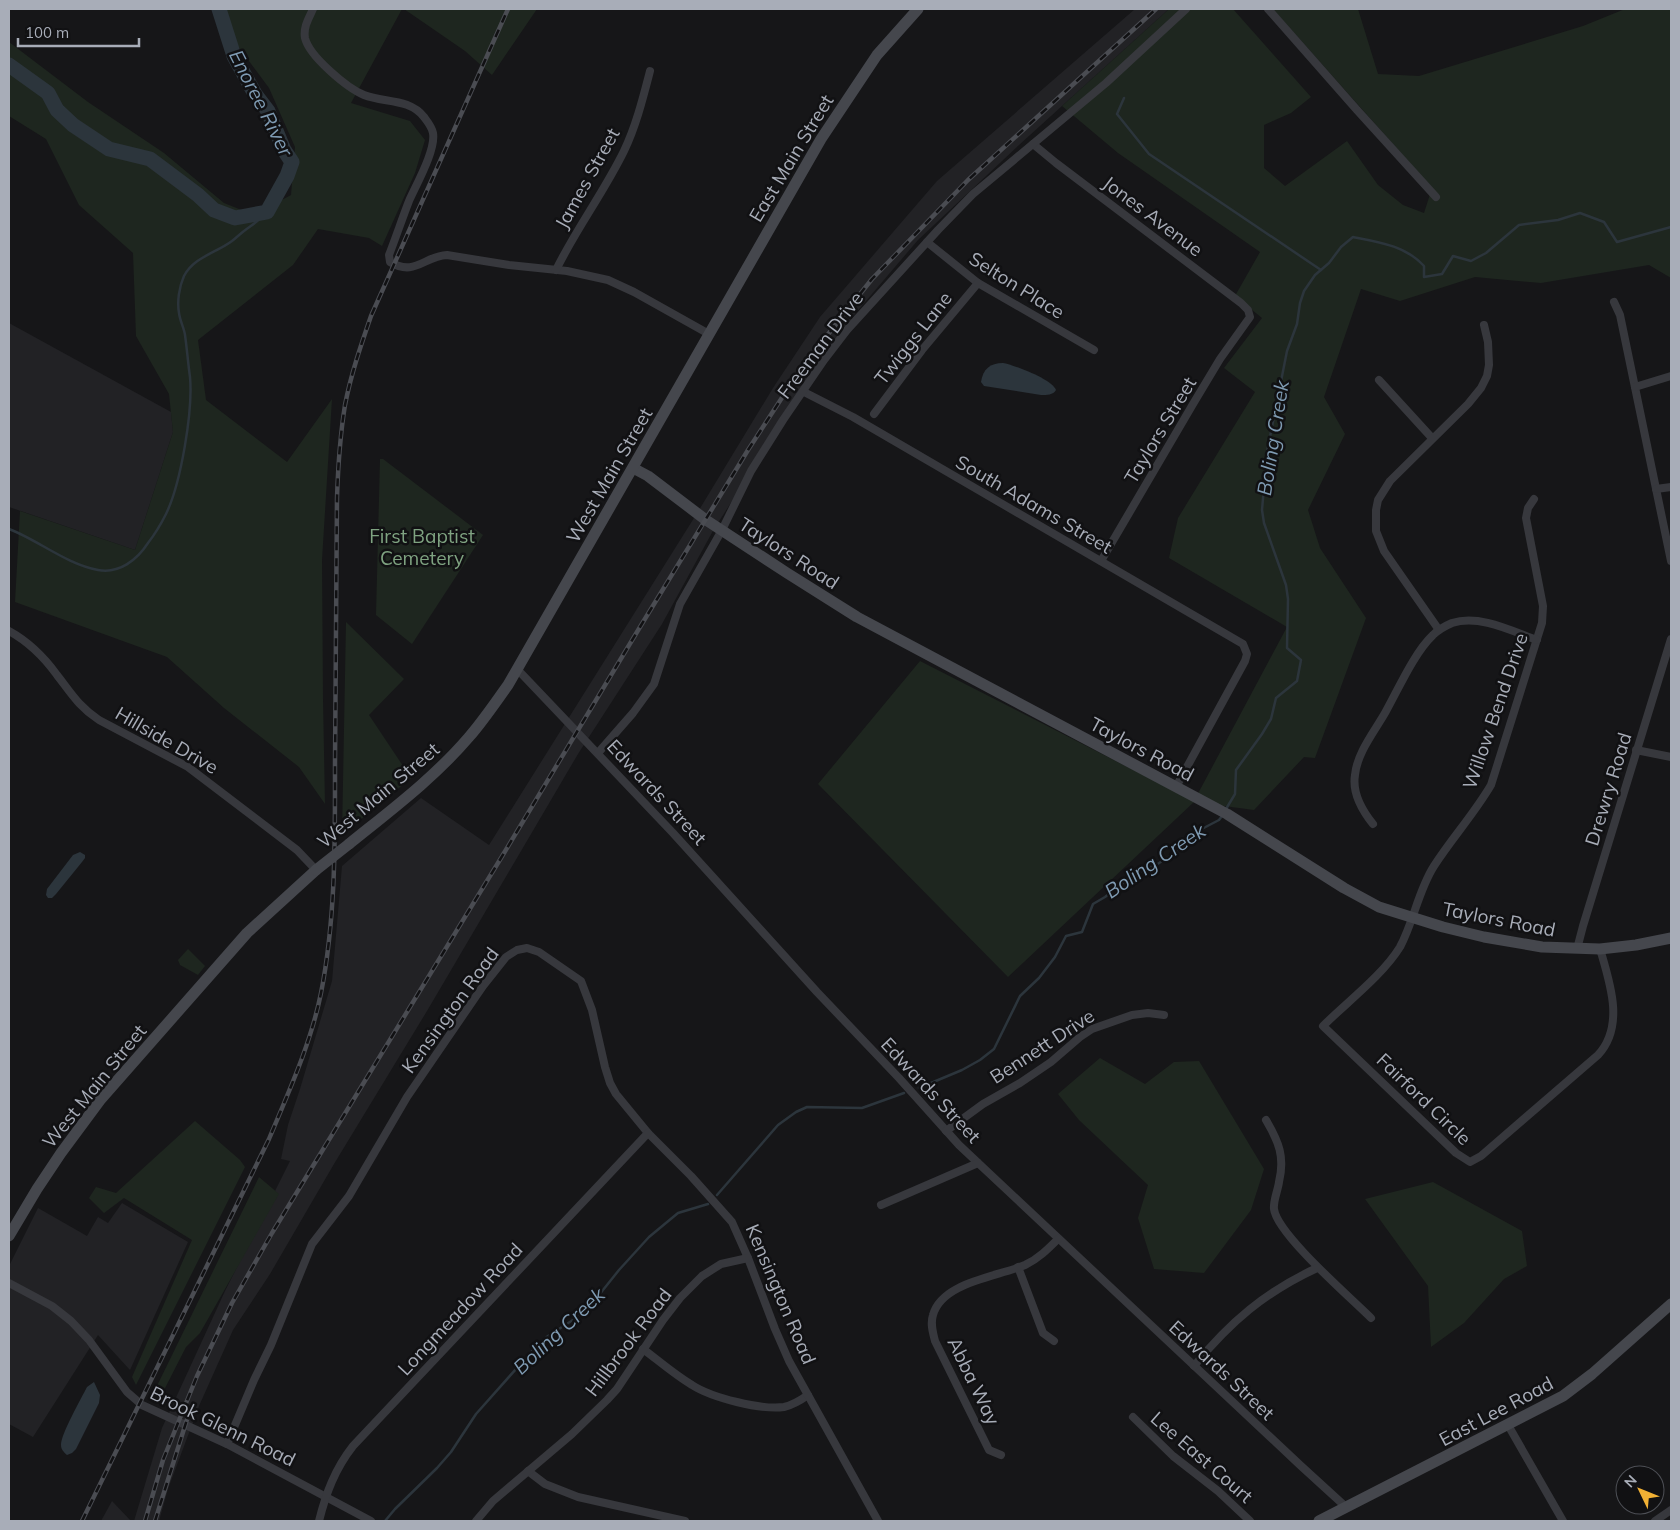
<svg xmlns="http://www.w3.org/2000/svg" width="1680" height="1530" font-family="Mulish,sans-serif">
	<rect width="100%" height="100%" fill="#161618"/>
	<g fill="#222225">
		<polygon points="1135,9 1169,9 1019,145 918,240 854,315 807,385 714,529 662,624 578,754 427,1011 334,1164 270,1274 233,1330 199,1406 168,1489 159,1521 134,1521 162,1428 225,1291 290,1161 281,1159 288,1125 300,1089 332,981 342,866 421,798 489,845 699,510 773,388 820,317 937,181"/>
		<polygon points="9,323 171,412 173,432 135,550 9,507"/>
		<polygon points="122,1203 188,1242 130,1370 98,1335 33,1437 9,1424 9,1266 38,1208 87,1236 98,1217 108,1223"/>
		<polygon points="112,1501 131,1521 101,1521"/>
	</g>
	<g fill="#1e261f">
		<polygon points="217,9 402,9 351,103 410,121 425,140 415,173 382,246 369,238 318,229 293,265 198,340 206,400 287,462 332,399 322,560 323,699 325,804 299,767 224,708 167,657 15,602 20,511 135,550 173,432 169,394 136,336 133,253 79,205 46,139 9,116 9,42 88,102 164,153 224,203 254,215 291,195 295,147 269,88 234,41"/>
		<polygon points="404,9 537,9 492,75 465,51"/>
		<polygon points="1169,9 1233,9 1311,97 1291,113 1264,125 1264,168 1285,186 1347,141 1378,185 1403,205 1424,213 1432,188 1273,9 1358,9 1378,74 1419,76 1583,26 1625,9 1671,10 1671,278 1649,265 1541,283 1475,277 1400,301 1361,289 1324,397 1345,434 1308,510 1320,548 1366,618 1315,758 1304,757 1254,810 1194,802 1008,977 818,784 920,661 1194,801 1287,627 1169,558 1178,518 1255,392 1224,368 1262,318 1235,296 1260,252 1118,153 1062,106"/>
		<polygon points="380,459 383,459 483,535 412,644 376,615"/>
		<polygon points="346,622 404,679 369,715 411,778 342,835"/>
		<polygon points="188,949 205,966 198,975 180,965 178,960"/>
		<polygon points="1100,1058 1145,1084 1174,1062 1199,1061 1264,1169 1251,1210 1204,1273 1154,1269 1138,1218 1148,1185 1079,1120 1058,1094"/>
		<polygon points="195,1121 240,1160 245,1167 136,1385 132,1377 192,1240 124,1198 104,1213 89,1198 96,1187 116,1193"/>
		<polygon points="259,1177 279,1194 200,1333 186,1347 160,1398 154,1392"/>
		<polygon points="1433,1182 1522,1231 1527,1266 1504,1279 1464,1323 1431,1347 1428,1286 1365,1199"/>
	</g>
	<g fill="#2c353c">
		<path d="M1003,363c11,2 49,16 53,27 -3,5 -9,5 -15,5l-57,-9 -3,-4c2,-13 9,-19 22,-19z"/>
		<polygon points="80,852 85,855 85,858 82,862 56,894 52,898 48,898 46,895 47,889 73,855"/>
		<path d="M94,1382l6,13 -1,8 -23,46 -4,4 -5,2c-3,-3 -6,-5 -6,-10 0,-11 20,-46 26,-58z"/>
	</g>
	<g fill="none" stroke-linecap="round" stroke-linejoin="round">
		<g stroke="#2c353c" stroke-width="2.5">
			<polyline points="1124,98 1117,114 1149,154 1321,270"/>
			<path d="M9,529c29,11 57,35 89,41 21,4 39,-10 50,-27 7,-9 13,-19 18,-29 15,-31 27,-103 24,-137 -2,-14 -3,-28 -5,-42 -1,-7 -5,-14 -6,-22 -2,-11 0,-26 5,-37 10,-19 32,-23 48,-35 4,-3 8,-7 12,-10 8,-6 16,-11 23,-19"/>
			<path d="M1226,809l9,-15 1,-24 26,-36 9,-15 5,-21 21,-17 4,-21 -14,-12 1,-49 -2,-14 -22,-62 -2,-13 5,-58 20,-101 10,-27 3,-21 4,-12 11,-16 14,-12 12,-16 12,-10c26,5 53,9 71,29v11l18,-3 11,-18 18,5 15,-8 33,-28 39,-5 22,-7 24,9 13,20 54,-15"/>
			<polyline points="919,1088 962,1070 980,1060 994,1049 1020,996 1039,978 1055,957 1066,936 1082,932 1093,904 1105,897 1133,875 1156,865 1170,856 1182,847 1196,832 1219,820 1222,816"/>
			<polyline points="717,1195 778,1125 796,1112 807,1107 862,1108 904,1093"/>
			<polyline points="385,1521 395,1509 437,1468 451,1452 476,1414 532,1351 548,1336 576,1318 591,1305 619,1270 649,1237 678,1213 708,1204"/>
		</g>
		<polyline stroke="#2c353c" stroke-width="15" points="9,65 48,93 57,110 73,125 109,149 150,159 198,195 214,210 235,218 267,212 287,176 292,162 284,150 268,111 255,94 234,56 219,9"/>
		<g stroke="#37383d" stroke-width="8">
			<path d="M313,9c-4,9 -10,18 -8,29 4,18 42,50 59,57 20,8 45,3 60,22 3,4 8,10 9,16 3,17 -17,52 -24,68 -7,18 -13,36 -20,54l1,7c25,15 34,-6 57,-7l62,10 58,6 41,9 26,12 75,42"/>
			<polyline points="1268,9 1357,110 1436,197"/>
			<polyline points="1033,144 1056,163 1241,303 1248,310 1250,317 1220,359 1193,404 1101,561"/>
			<polyline points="927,242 978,283 1094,350"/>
			<path d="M556,270c20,-41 48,-78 68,-119 12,-25 19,-53 26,-80"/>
			<polyline points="1614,302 1620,315 1671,561"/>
			<polyline points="1379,380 1432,438"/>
			<polyline points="1635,387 1671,376"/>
			<polyline points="804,392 853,417 1243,644 1247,654 1245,661 1176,787"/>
			<polyline points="874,414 922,350 978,283"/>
			<polyline points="1656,489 1671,487"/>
			<path d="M1534,499l-6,9 -2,10 17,88 -1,17 -51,162c-17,29 -39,53 -57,81 -16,25 -20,55 -34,81 -18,29 -53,55 -77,79l133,127 14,9 11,-6 117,-101c27,-29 12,-72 2,-106"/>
			<polyline points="1439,630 1384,551 1376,531 1376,510 1378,500 1390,481 1468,404 1481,388 1487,376 1489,365 1488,342 1484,325"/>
			<path d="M9,631c20,11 35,26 48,44 14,18 22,32 42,45l89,47 109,83 19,20"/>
			<polyline points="518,670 673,833 817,992 899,1078 959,1145 1300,1465 1346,1507"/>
			<polyline points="1636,750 1671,757"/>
			<polyline points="598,753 633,713 654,684 680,604 722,530 751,471 783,420 824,360 847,330 938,230 973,194 1106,83 1186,9"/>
			<path d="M1373,824c-12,-15 -21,-31 -18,-49 2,-22 19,-43 30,-62 13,-23 29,-60 48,-78 5,-5 12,-9 19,-12 27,-9 60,8 85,17"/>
			<polyline points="1577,949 1583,926 1671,639"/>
			<path d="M1266,1120c13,22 19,37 13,62 -1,8 -6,19 -5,27 3,25 76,88 97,109"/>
			<polyline points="946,1131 983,1104 1020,1083 1051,1062 1080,1037 1092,1029 1132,1015 1148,1013 1164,1015"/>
			<polyline points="881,1205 978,1163"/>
			<polyline points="1018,1267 1043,1333 1054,1341"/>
			<polyline points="9,1283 52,1306 71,1321 89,1340 127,1392 142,1405 227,1444 371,1521"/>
			<path d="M643,1349c16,12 32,26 49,36 20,13 69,25 92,22 9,-2 17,-7 24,-12"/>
			<path d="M1194,1366c36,-44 71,-74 123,-98"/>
			<polyline points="1133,1417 1173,1456 1218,1491 1250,1521"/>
			<polyline points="1508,1425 1563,1521"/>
			<polyline points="227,1444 254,1380 271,1345 312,1244 349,1196 407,1097 483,986 506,957 517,950 527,948 539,952 581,981 592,1010 605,1067 610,1083 616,1094 648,1133 691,1176 732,1222 748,1258 775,1329 789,1361 878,1521"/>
			<path d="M1001,1455l-12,-5 -54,-109c-2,-8 -5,-17 -2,-26 9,-33 64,-38 92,-50 13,-6 23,-16 33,-26"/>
			<polyline points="528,1471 545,1484 578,1497 685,1521"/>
			<path d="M319,1521c7,-28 16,-52 34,-75l295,-313"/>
			<polyline points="476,1521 493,1501 572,1434 607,1400 617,1389 663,1320 680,1298 702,1276 721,1264 748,1258"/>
			<polyline points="1655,1521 1671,1510"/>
		</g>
		<g stroke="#45474d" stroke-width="11">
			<polyline points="633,468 648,476 706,520 787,573 857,617 1227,814 1344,888 1379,907 1443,927 1484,937 1542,947 1600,949 1636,945 1671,938"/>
			<path d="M349,844c42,-34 85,-66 120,-107 14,-16 26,-34 39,-52l313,-546 56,-84 41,-46"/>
			<polyline points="9,1236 37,1189 61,1153 101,1099 247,933 316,870"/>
			<polyline points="1319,1521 1563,1396 1592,1374 1671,1304"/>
		</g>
		<defs>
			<g id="rail">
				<path d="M82,1521l187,-382c20,-48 42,-96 52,-146 15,-76 14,-154 14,-230 1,-89 1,-177 2,-265 1,-31 3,-62 8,-93 6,-31 16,-60 26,-89l137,-307"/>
				<polyline points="145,1521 163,1460 197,1376 232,1303 272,1233 501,858 640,627 748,450 802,367 872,279 968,180 1156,9"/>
				<polyline points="155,1521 189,1413"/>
			</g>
		</defs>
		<use href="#rail" stroke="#4a4c52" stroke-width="4.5"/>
		<use href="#rail" stroke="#111113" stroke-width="2.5" stroke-dasharray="8" stroke-linecap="butt"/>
		<polyline stroke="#45474d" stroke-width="11" points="316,870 349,844"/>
	</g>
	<g text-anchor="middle" stroke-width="5" stroke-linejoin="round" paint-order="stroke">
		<g font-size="19" fill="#a8adb8" stroke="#111113">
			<text transform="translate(791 158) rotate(-59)" y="7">East Main Street</text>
			<text transform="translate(587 178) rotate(-61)" y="7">James Street</text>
			<text transform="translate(1153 216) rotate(37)" y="7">Jones Avenue</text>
			<text transform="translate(1017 285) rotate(32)" y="7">Selton Place</text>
			<text transform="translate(913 338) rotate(-52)" y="7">Twiggs Lane</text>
			<text transform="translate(820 345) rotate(-53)" y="7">Freeman Drive</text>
			<text transform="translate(1160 430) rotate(-59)" y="7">Taylors Street</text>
			<text transform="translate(609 475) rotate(-60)" y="7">West Main Street</text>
			<text transform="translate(1034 504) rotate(30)" y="7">South Adams Street</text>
			<text transform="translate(789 553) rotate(33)" y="7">Taylors Road</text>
			<text transform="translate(1495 711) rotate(-71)" y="7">Willow Bend Drive</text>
			<text transform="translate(167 740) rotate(30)" y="7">Hillside Drive</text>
			<text transform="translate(1142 749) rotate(28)" y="7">Taylors Road</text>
			<text transform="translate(1608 789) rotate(-73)" y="7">Drewry Road</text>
			<text transform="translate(657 792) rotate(47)" y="7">Edwards Street</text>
			<text transform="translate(378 795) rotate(-40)" y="7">West Main Street</text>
			<text transform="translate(1499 919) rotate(11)" y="7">Taylors Road</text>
			<text transform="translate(450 1010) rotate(-54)" y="7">Kensington Road</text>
			<text transform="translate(1042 1046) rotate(-33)" y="7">Bennett Drive</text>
			<text transform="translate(94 1086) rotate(-51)" y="7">West Main Street</text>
			<text transform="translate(931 1090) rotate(47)" y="7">Edwards Street</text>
			<text transform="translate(1424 1099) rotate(44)" y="7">Fairford Circle</text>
			<text transform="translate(781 1294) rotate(67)" y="7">Kensington Road</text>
			<text transform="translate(460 1309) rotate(-47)" y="7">Longmeadow Road</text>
			<text transform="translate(628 1342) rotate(-53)" y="7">Hillbrook Road</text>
			<text transform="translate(1222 1370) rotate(43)" y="7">Edwards Street</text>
			<text transform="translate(974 1381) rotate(64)" y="7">Abba Way</text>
			<text transform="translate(1496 1411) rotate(-28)" y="7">East Lee Road</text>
			<text transform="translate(223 1426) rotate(26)" y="7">Brook Glenn Road</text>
			<text transform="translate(1202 1457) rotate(41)" y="7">Lee East Court</text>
		</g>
		<g font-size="19" fill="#7fa381" stroke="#111113">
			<text x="422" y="543">First Baptist<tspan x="422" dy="22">Cemetery</tspan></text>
		</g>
		<g font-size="20" font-style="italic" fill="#7f9bb3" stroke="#111113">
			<text transform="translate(261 103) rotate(63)" y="7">Enoree River</text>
			<text transform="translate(1273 438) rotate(-81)" y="7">Boling Creek</text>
			<text transform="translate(1155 861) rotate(-34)" y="7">Boling Creek</text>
			<text transform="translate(559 1331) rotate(-43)" y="7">Boling Creek</text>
		</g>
	</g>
	<rect width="1680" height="1530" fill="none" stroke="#a8adb8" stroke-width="20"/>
	<g transform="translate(1640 1490) rotate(313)"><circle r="24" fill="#111113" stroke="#4d4f55"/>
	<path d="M0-4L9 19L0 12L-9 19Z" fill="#f2b134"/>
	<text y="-8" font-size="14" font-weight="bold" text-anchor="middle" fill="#a8adb8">N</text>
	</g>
	<path d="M18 38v8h121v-8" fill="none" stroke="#a8adb8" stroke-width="2.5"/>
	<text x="25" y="38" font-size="15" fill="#a8adb8" stroke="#111113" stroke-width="4" paint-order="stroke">100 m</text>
</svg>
